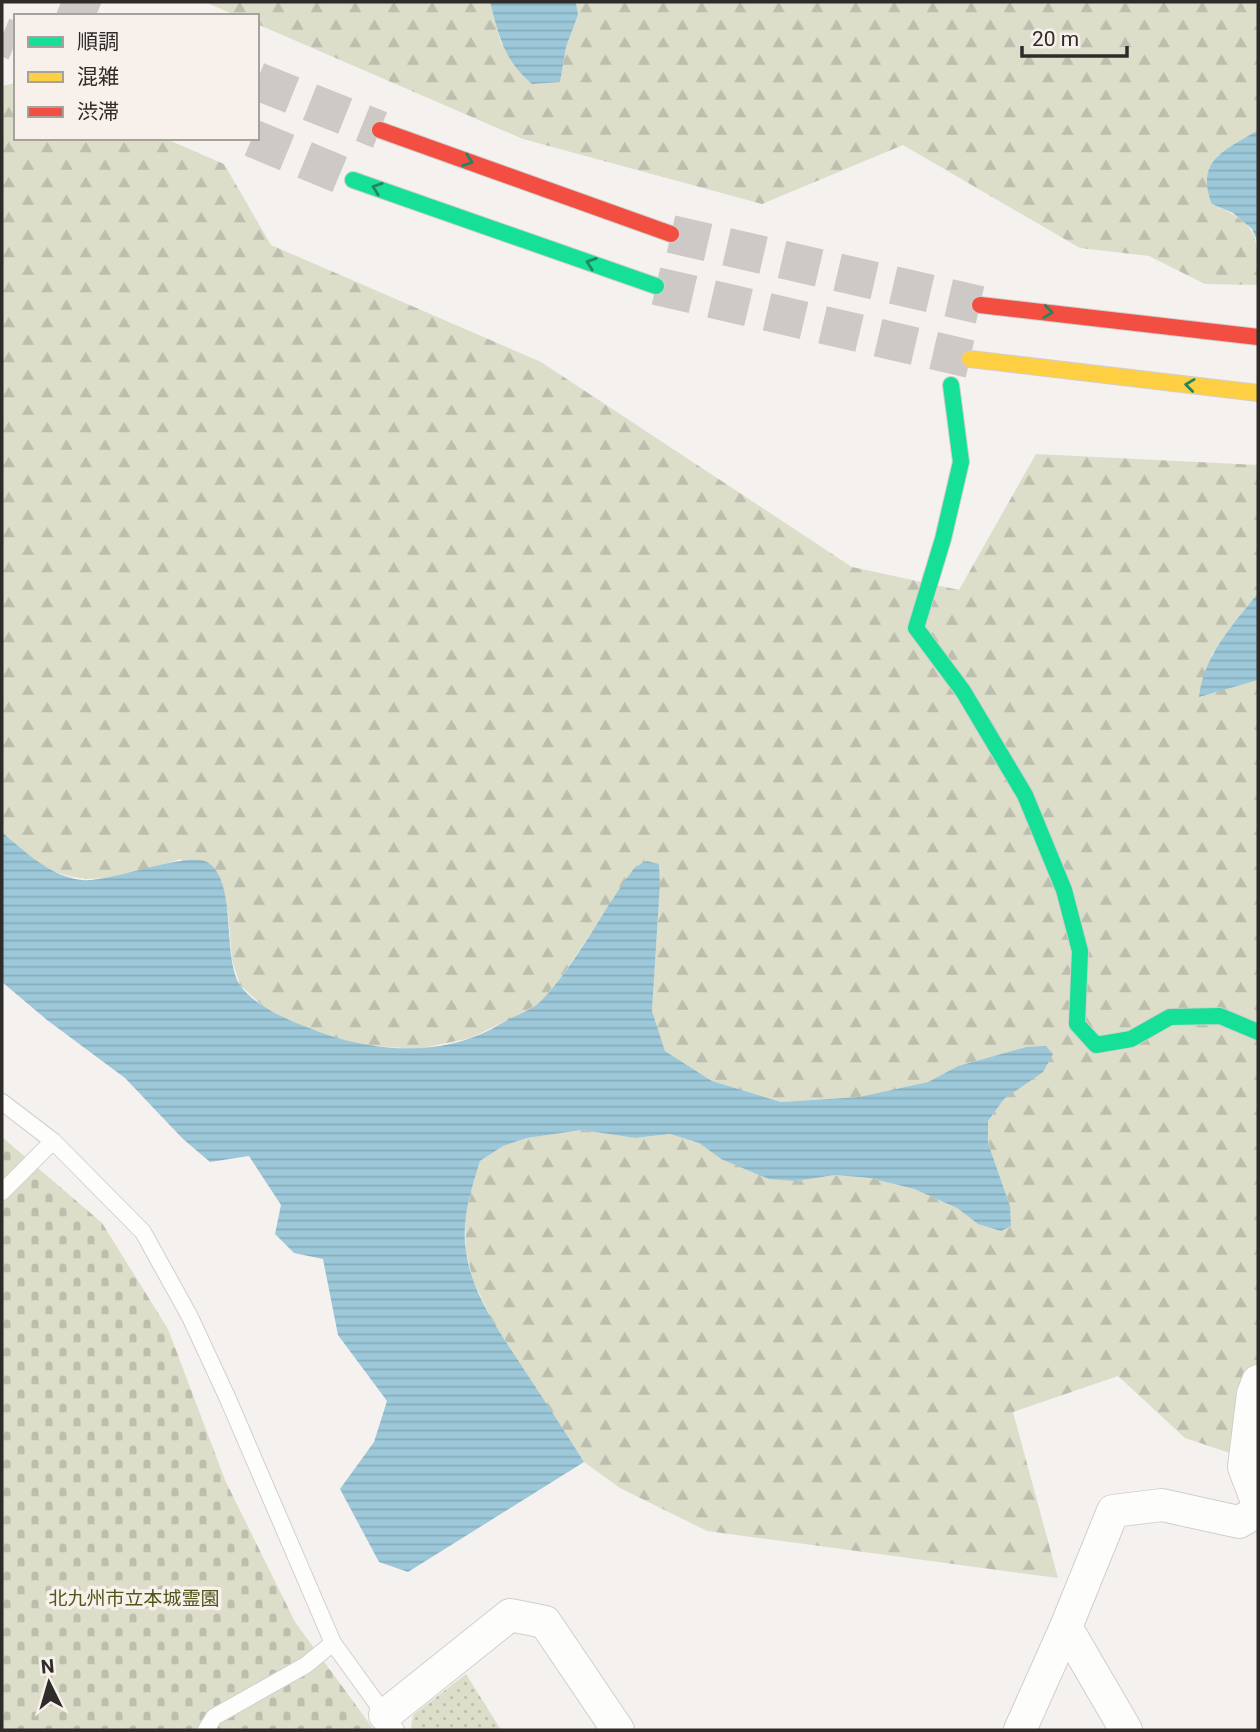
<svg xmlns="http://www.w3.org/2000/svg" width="1260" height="1732" font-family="Roboto,'Noto Sans JP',sans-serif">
	<defs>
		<pattern id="grass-dots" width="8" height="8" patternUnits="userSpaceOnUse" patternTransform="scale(1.75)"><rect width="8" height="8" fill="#dcdeca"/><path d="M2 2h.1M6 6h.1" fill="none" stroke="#bdbfae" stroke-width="1.8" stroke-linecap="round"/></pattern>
		<pattern id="forest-firs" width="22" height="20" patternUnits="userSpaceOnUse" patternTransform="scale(1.75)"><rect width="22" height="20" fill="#dcdeca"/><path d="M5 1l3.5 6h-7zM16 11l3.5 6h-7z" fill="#bdbfae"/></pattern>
		<pattern id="cemetery-stones" width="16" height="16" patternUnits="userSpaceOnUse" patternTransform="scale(1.75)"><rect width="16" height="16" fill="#dcdeca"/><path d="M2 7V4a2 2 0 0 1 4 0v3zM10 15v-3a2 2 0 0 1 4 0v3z" fill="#bdbfae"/></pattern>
		<pattern id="water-rules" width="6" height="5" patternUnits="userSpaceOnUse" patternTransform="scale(1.75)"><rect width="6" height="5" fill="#9cc8d9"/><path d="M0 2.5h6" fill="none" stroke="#87acba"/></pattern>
	</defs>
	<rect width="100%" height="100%" fill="#f4f1ee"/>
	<polygon fill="url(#grass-dots)" points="466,1674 501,1730 414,1730 411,1727 413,1715"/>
	<g fill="url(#forest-firs)">
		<path d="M205,2h285l11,42 59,38 6,-35 12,-32 -2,-13h682v128l-41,26 -5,48c48,21 46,32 46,81l-53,-1 -56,-28 -69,-8 -177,-103 -141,59 -239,-65 -266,-115v-8h-20z"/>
		<path d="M16,83v55h148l60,26 47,81 270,117 311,205 107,23 77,-136 222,11v128l-47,63 37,26 10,-2v759l-16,18 -57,-19 -67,-62 -105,36 45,166 -351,-47 -87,-43 -36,-26 -92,-142 -19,-40 -7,-29 -1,-31 6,-29 9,-30 23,-15 24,-8 55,-8 53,8 35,-4 29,9 22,16 75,22 39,-6 35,3 44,11 43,19 21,16 32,-18 -22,-63v-22l16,-22 14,-11 28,-42 -20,1 -68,19 -30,16 -69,15 -78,5 -69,-21 -47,-30 -13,-40 8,-127 -1,-19 -24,2 -73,109 -23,28 -68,34 -53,11 -59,-4 -56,-18 -38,-19 -25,-23 -8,-25 -4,-49 -47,-52c-41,13 -85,30 -127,12 -18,-7 -37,-26 -52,-39v-746z"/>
	</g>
	<polygon fill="url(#cemetery-stones)" points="2,1137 102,1223 168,1329 225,1480 295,1622 374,1730 2,1730"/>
	<g fill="url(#water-rules)">
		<path d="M490,2h86l2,13 -12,32 -6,35 -28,2c-28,-24 -33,-47 -42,-82z"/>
		<path d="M1258,130v113l-6,-14 -19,-16 -21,-9c-17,-45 13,-53 46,-74z"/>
		<path d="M1258,593v87l-59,17c5,-42 34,-72 59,-104z"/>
		<path d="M2,832c22,19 49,45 80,48 31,3 110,-32 128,-16 27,22 12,93 30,121 15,24 65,42 91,51 45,14 95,18 140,2 13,-4 26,-12 38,-19 10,-5 24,-10 32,-18 38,-40 61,-91 94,-134l12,-6 12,3 1,20 -8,127 13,40 47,30 69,21 78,-5 69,-15 30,-16 68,-19 20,-1 7,8 -10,18 -39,27 -16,22v22l22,63 1,20 -10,5 -23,-7 -21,-16 -43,-19 -44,-11 -35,-3 -39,6 -27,-2 -48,-20 -22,-16 -29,-9 -35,4 -53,-8 -55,8 -24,8 -23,15c-9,29 -19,60 -14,90 6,45 36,84 59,120 20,30 40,61 59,91l-176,110 -29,-10 -39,-73 34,-47 13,-41 -49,-66 -15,-76 -29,-6 -19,-19 6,-29 -32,-49 -39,6 -27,-23 -58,-61 -78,-58 -45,-38z"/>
	</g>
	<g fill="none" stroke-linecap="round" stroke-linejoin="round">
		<g stroke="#ccc9c7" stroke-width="38" stroke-dasharray="38 19" stroke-linecap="butt">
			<polyline points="61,2 96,16"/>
			<polyline points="2,36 16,42"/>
			<polyline points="257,81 380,130"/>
			<polyline points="252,138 353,180"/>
			<polyline points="671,234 980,305"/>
			<polyline points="656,286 970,359"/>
		</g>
		<defs>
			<g id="lane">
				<polyline points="2,1102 53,1141 143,1232 190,1317 228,1399 333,1643 396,1730"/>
				<polyline points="2,1192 53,1141"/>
				<polyline points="206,1730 214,1717 306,1665 333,1643"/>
			</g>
			<g id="street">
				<polyline points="1258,1381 1253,1394 1244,1467 1258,1504"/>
				<polyline points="1066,1627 1126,1730"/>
				<polyline points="385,1715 510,1615 545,1622 618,1730"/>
				<polyline points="1020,1730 1066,1627 1113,1511 1162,1505 1239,1522 1258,1511"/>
			</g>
			<g id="fast">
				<polyline points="353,180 656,286"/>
				<polyline points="951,385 961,462 943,539 916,628 963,691 1025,795 1064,890 1080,951 1077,1024 1096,1045 1131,1039 1170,1017 1220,1016 1258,1032"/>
			</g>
			<polyline id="slow" points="970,359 1258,393"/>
			<g id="jam">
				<polyline points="380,130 671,234"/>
				<polyline points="980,305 1258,337"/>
			</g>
		</defs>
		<use href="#lane" stroke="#d1cfcc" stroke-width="18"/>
		<use href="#street" stroke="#d1cfcc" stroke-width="34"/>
		<use href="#fast" stroke="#d1cfcc" stroke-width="18"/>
		<use href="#slow" stroke="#d1cfcc" stroke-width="18"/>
		<use href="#jam" stroke="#d1cfcc" stroke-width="18"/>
		<use href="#lane" stroke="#fdfdfc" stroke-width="16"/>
		<use href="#street" stroke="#fdfdfc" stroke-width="32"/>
		<use href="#fast" stroke="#16e098" stroke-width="16"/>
		<use href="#slow" stroke="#ffcf43" stroke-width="16"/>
		<use href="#jam" stroke="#f24e42" stroke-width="16"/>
	</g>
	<defs><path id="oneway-chevron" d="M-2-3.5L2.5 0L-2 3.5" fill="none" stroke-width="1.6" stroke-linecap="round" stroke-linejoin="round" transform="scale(1.75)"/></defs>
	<g stroke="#228660">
		<use href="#oneway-chevron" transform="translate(468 161) rotate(20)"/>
		<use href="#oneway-chevron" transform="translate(377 188) rotate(-161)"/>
		<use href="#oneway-chevron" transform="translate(591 263) rotate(-161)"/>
		<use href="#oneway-chevron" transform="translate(1048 312) rotate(7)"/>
		<use href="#oneway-chevron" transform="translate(1190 385) rotate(-173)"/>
	</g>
	<g text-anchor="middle" stroke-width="7" stroke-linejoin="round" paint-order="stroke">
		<g font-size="19" fill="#4e571a" stroke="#f7f0eb">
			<text x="134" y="1605">北九州市立本城霊園</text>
		</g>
	</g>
	<rect width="1260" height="1732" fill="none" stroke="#2e2b29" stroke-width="7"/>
	<rect x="14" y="14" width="245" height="126" fill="#f7f0eb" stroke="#a7a19d" stroke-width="2"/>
	<rect x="28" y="37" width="35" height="10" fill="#16e098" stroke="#a7a19d" stroke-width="2"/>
	<text x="77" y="49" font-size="21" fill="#2e2b29">順調</text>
	<rect x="28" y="72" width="35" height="10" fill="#ffcf43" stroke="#a7a19d" stroke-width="2"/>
	<text x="77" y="84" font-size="21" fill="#2e2b29">混雑</text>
	<rect x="28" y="107" width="35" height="10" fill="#f24e42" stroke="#a7a19d" stroke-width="2"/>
	<text x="77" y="119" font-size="21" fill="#2e2b29">渋滞</text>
	<g transform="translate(49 1683) rotate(355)" stroke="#f7f0eb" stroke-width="5" paint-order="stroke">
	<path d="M0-5L12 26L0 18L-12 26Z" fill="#2e2b29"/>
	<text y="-10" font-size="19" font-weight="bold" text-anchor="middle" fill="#2e2b29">N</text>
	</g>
	<path d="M1022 46v10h105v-10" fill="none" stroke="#2e2b29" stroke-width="3.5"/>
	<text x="1032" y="46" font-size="21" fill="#2e2b29" stroke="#f7f0eb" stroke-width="5" paint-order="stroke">20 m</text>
</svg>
